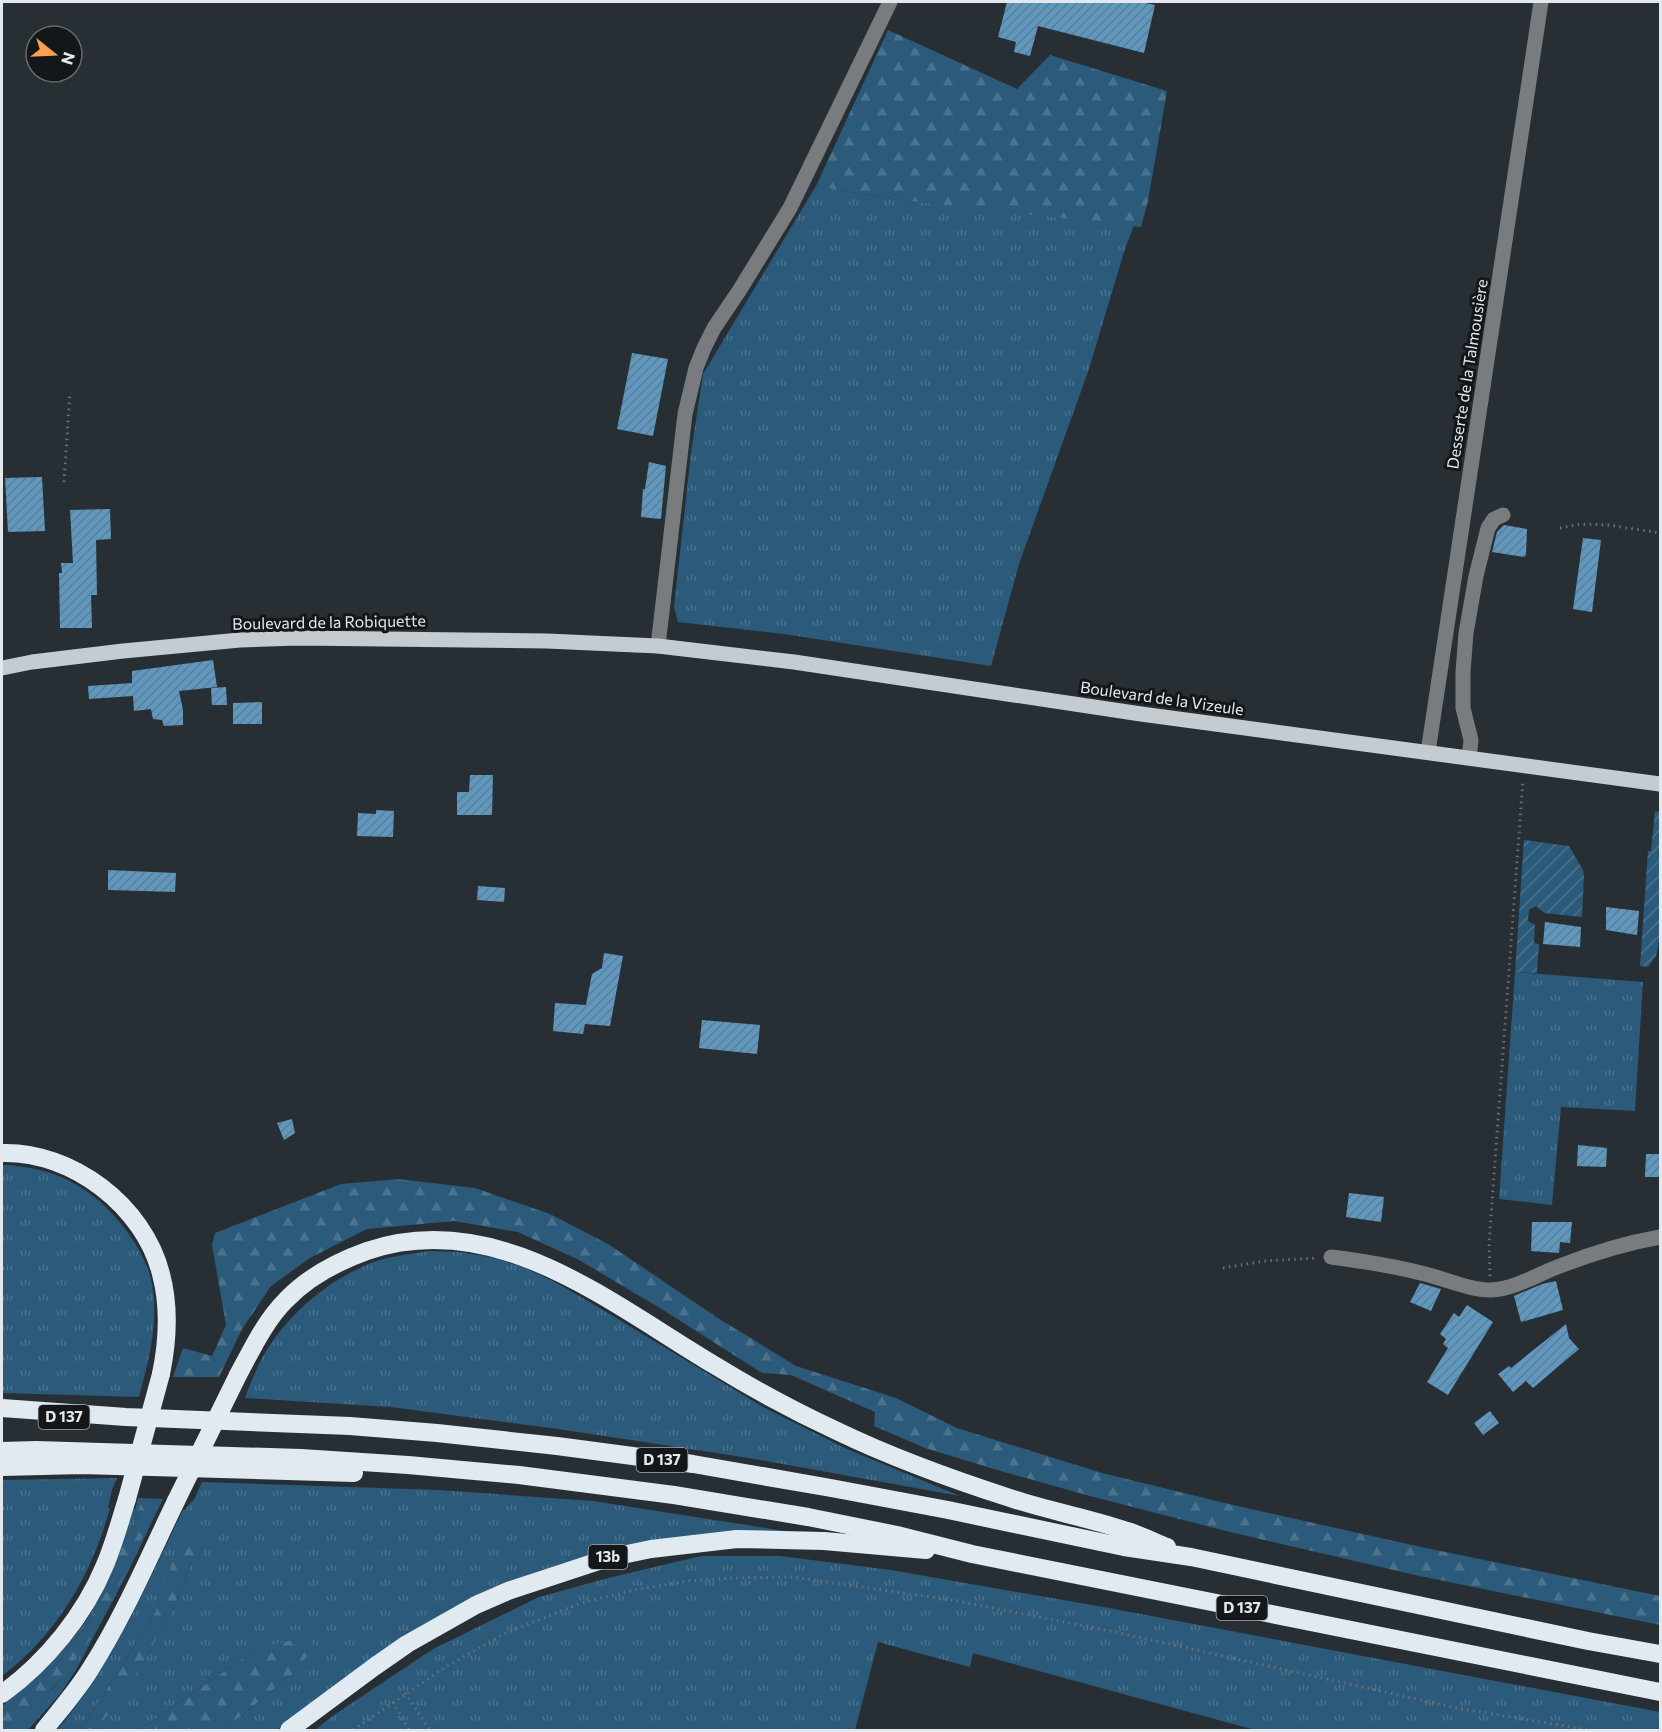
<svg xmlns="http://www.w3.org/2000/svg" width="1662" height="1732" font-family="Commissioner,sans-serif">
	<defs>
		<pattern id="grass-tufts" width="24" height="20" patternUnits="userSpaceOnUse" patternTransform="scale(1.5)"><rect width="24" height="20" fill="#2c5a7a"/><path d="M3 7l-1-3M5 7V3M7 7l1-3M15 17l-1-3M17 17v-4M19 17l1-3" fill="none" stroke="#4a728d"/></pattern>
		<pattern id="forest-firs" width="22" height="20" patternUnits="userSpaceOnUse" patternTransform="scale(1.5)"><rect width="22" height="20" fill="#2c5a7a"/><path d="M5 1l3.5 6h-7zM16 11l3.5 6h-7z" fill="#4a728d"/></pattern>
		<pattern id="garden-furrows" width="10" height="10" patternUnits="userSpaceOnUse" patternTransform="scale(1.5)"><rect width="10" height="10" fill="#2c5a7a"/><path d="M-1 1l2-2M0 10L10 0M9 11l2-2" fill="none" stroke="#4a728d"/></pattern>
		<pattern id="building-hatch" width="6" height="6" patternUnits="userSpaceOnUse" patternTransform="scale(1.5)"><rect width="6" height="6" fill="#6197bd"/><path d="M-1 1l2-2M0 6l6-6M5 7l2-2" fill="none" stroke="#587f9a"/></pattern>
	</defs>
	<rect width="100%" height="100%" fill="#282f34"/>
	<g fill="url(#grass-tufts)">
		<polygon points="816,186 892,199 1134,225 1124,252 1089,369 1019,564 991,666 784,634 678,622 674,607 691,453 703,374"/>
		<polygon points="1515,972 1643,982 1635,1111 1561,1107 1552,1205 1499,1199"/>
		<path d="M2,1165c56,2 94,24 127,69 10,15 20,32 23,50 7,38 -3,76 -13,113l-137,-4z"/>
		<path d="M430,1251l29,1 31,5 33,10 32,15 38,22 172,104 82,41 113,47 -211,-38 -191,-29 -167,-22 -146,-9c4,-11 9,-23 14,-34 23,-45 65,-82 112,-101 19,-7 39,-9 59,-12z"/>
		<path d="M117,1478l-5,12 -4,18h2c-18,66 -53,127 -108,168v-196z"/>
		<path d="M202,1482l236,8 155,11 192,30 -185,21 -57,18 -49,19 -143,86 -74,55h-58l20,-12 59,-49 -40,-21 -119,82h-43l34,-46 43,-75 18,-46 -7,-32 -29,82 -74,117h-24c55,-64 89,-144 126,-220h2l5,-7 4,-3z"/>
		<path d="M138,1498l25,1 -36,75 -50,94 -16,25 -33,37h-19l46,-44 23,-28 21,-35 57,-112 -14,-8c-5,8 -6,16 -9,25 -1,5 -5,7 -7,11 -6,11 -9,24 -13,35 -23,55 -64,104 -111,139v-7c40,-32 78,-67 100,-114 12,-27 21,-56 31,-83h2z"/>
		<polygon points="701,1556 780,1556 891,1570 1109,1608 1660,1712 1660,1730 1255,1730 973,1653 970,1667 878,1642 855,1730 315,1730 334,1715 433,1649 539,1597 608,1578"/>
	</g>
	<g fill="url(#forest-firs)">
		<polygon points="888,30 1017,89 1050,55 1167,91 1148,201 1141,227 892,199 816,186"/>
		<polygon points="398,1179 475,1188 550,1214 608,1244 721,1320 796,1366 896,1398 957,1428 1102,1473 1233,1505 1421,1547 1660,1596 1660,1625 1415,1575 1226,1531 1090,1496 1004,1472 925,1448 874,1426 875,1412 791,1375 762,1373 660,1308 579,1260 518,1232 454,1221 367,1229 310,1258 271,1286 242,1329 219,1377 173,1377 183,1348 212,1356 226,1325 212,1245 215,1233 341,1184"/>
		<path d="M142,1502l13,2 1,7c-25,48 -46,100 -77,145 -19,28 -46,50 -69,74h-8v-17c47,-35 88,-84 111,-139 4,-11 7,-24 13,-35 2,-4 6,-6 7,-11 3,-9 4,-17 9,-26z"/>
		<polygon points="183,1531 195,1533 204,1554 191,1563 173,1609 130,1685 96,1730 81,1730 155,1613"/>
		<polygon points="310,1636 312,1648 298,1669 239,1718 219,1730 139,1730 258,1648"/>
	</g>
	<g fill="url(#garden-furrows)">
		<polygon points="1655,811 1660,812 1660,937 1656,956 1648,967 1640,966 1648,851 1651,851"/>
		<polygon points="1524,840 1569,846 1583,870 1584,876 1582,917 1544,913 1536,906 1529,910 1528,921 1535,925 1534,943 1539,944 1537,973 1515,972"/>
	</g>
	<g fill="url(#building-hatch)">
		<polygon points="1007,2 1141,2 1155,5 1144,53 1038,26 1030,56 1014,52 1016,42 998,37"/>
		<polygon points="632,353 668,359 653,436 617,429"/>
		<polygon points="649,462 666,466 661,519 641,517 643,489 645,489"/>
		<polygon points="42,477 45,531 8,532 5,478"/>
		<polygon points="110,509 111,539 96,540 97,595 91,595 92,628 60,628 59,573 62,573 61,563 73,563 70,510"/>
		<polygon points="1504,525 1527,529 1526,555 1524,557 1492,552 1497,532"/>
		<polygon points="1583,538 1601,540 1592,612 1573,609"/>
		<polygon points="213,660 217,687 179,691 183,710 183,725 164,726 162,720 153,719 151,709 134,711 133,696 89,699 88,686 132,683 132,671"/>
		<polygon points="226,687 227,705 212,705 211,688"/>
		<polygon points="262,702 262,724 233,724 233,703"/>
		<polygon points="470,775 493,775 492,815 457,815 457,792 469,792"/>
		<polygon points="376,810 394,811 393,837 357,836 358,813 376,814"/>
		<polygon points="108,870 176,873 175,892 108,890"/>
		<polygon points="478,886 505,888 504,902 477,900"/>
		<polygon points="1606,907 1639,911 1637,935 1606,930"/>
		<polygon points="1545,922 1581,927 1580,947 1543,944"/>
		<polygon points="604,953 623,956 610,1026 585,1024 583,1034 553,1031 555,1003 586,1005 592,974 602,968"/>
		<polygon points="702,1020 760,1025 757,1054 699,1048"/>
		<polygon points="292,1119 295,1133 284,1140 277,1123"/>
		<polygon points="1578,1145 1607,1148 1606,1167 1577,1166"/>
		<polygon points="1646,1154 1660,1154 1660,1177 1645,1177"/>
		<polygon points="1349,1193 1384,1197 1381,1222 1346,1217"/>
		<polygon points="1532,1222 1572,1222 1570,1243 1560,1242 1559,1253 1531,1251"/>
		<polygon points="1556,1281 1563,1310 1521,1322 1514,1296 1542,1284"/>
		<polygon points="1420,1283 1441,1289 1431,1311 1410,1302"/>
		<polygon points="1467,1305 1493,1322 1448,1395 1427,1382 1448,1348 1443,1344 1446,1339 1440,1334 1454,1313 1459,1317"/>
		<polygon points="1566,1324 1569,1338 1579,1349 1533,1388 1526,1381 1513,1392 1498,1374 1509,1366 1511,1368"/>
		<polygon points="1490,1411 1499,1423 1483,1435 1474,1423"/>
	</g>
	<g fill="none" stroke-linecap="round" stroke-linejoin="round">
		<g stroke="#6a7074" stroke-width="3" stroke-dasharray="1.5 4.5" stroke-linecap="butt">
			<polyline points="64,482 70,392"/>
			<polyline points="1560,528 1580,524 1608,525 1660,533"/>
			<polyline points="1223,1268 1264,1261 1317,1258"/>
			<polyline points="1490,1276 1489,1243 1523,780"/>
			<polyline points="405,1693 430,1730"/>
			<polyline points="393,1702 409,1730"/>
			<polyline points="353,1730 447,1666 504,1634 581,1603 634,1590 688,1581 732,1578 793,1577 958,1601 1120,1633 1457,1708 1589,1730"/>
		</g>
		<g stroke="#797c7f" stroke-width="15">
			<polyline points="658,646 685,414 696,368 704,348 714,328 739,291 790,208 890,2"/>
			<polyline points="1428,752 1541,2"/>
			<polyline points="1469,758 1471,740 1463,708 1463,672 1466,633 1476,576 1488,528 1494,519 1503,515"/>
			<path d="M1331,1257c31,4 63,9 94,17 21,5 44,16 66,16 24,-1 47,-16 69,-24 33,-13 66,-23 100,-29"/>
		</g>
		<polyline stroke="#c4cbd1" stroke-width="15" points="2,668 32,662 123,651 240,640 297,638 547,641 658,646 794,662 1141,714 1660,784"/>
		<g stroke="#e1eaf1" stroke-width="18">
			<path d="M2,1153c70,-2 142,53 159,121 9,34 7,66 0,100"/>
			<path d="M238,1375c14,-26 27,-54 48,-75 22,-23 53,-39 81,-49 130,-44 244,53 349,115 39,24 80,46 121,65 56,27 114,48 173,67 39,13 79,20 117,33 14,4 27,11 40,16"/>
			<polyline points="2,1408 126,1417 350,1426 437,1433 557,1446 693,1464 831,1488 948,1510 1124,1547 1191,1557 1588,1641 1660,1654"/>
			<polyline points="2,1451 36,1450 301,1458 408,1465 519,1475 674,1495 808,1517 897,1535 972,1554 1660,1692"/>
			<polyline points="2,1467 82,1465 354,1473"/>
			<path d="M2,1694c44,-32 82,-78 103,-129 9,-21 15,-44 22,-66"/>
			<path d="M44,1730c16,-20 33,-39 47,-62 33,-52 58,-111 85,-167"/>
			<polyline points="289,1730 374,1667 407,1644 476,1605 508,1591 608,1558 651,1549 737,1539 824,1541 926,1550"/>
		</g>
		<g stroke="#e1eaf1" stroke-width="18">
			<polyline points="127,1499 161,1374"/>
			<polyline points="176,1501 238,1375"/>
		</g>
	</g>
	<g text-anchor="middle" stroke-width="6" stroke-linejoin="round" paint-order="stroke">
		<g fill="#141719" stroke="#a6a9ad" stroke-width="1.5">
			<rect x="38.5" y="1405" width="51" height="24" rx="4.5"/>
			<rect x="636.5" y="1448" width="51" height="24" rx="4.5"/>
			<rect x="588.5" y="1545" width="39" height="24" rx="4.5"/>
			<rect x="1216.5" y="1596" width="51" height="24" rx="4.5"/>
		</g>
		<g font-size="15" font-weight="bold" fill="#e4e8ec">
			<text x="64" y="1422">D 137</text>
			<text x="662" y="1465">D 137</text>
			<text x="608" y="1562">13b</text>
			<text x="1242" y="1613">D 137</text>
		</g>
		<g font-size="16" fill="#e4e8ec" stroke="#141719">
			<text transform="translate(1467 374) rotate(-81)" y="6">Desserte de la Talmousière</text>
			<text transform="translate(329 622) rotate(-1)" y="6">Boulevard de la Robiquette</text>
			<text transform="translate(1162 698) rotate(8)" y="6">Boulevard de la Vizeule</text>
		</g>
	</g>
	<rect width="1662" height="1732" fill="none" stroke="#e4e8ec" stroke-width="6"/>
	<g transform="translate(54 54) rotate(108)"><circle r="28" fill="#141719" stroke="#676b6d" stroke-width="1.5"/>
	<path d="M0-4.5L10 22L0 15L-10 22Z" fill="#f99f4d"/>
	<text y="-9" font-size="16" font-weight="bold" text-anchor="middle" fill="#e4e8ec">N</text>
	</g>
</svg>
